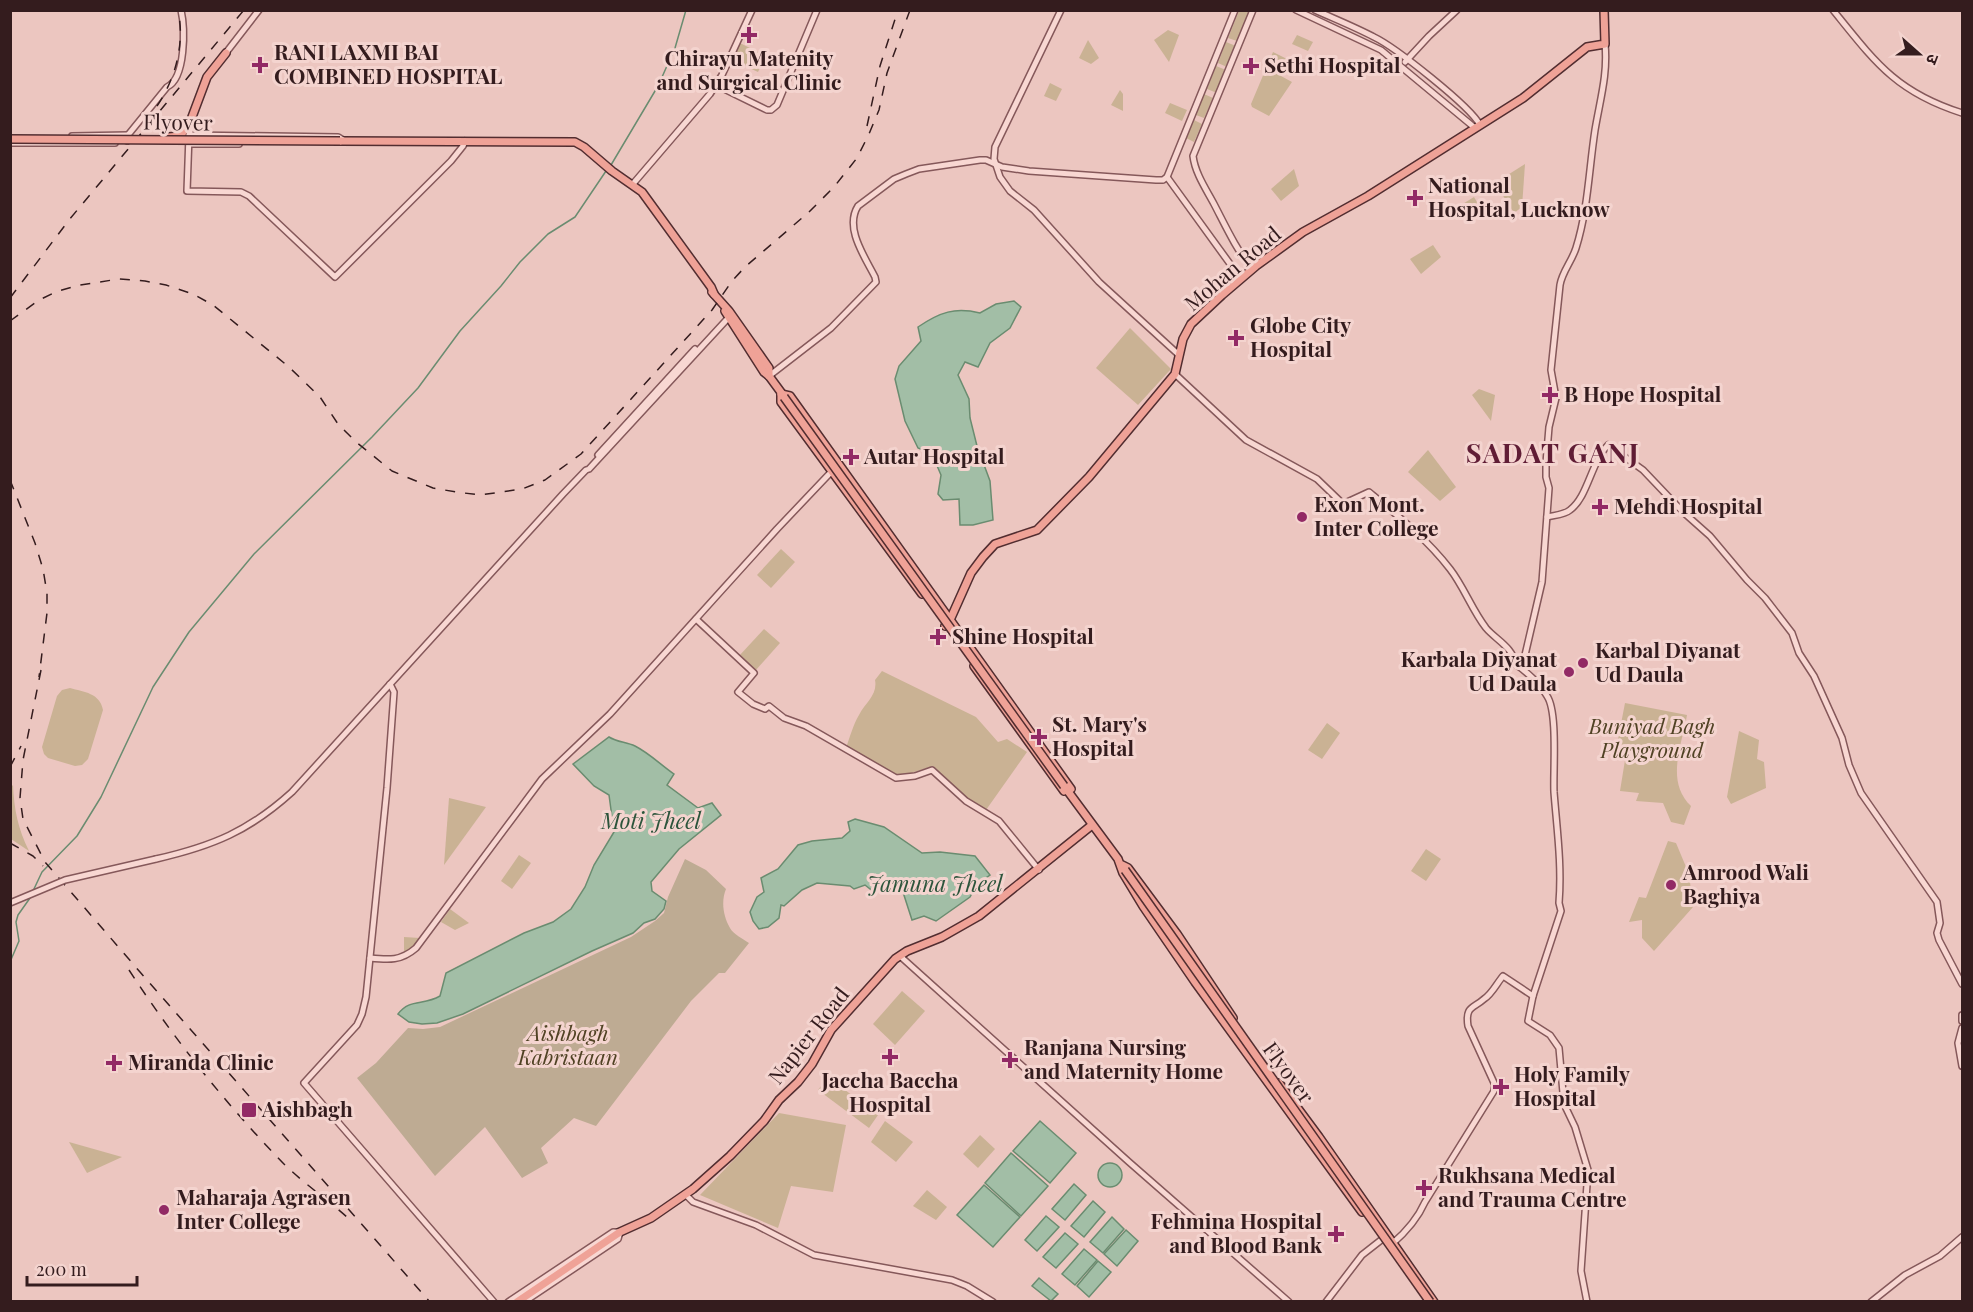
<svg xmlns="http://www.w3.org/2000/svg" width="1973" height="1312" font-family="'Playfair Display','Noto Sans Devanagari',serif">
	<rect width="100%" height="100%" fill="#ecc6c0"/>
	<g fill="#cab294">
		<polygon points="1239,11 1250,11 1237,41 1228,38"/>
		<polygon points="1168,30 1179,35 1169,62 1154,40"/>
		<polygon points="1297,35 1313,42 1308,51 1292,44"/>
		<polygon points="1088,40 1099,58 1091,64 1079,58"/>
		<polygon points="1226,42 1236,46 1227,67 1218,63"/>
		<polygon points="740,43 766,56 758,72 732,60"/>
		<polygon points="1273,52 1289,60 1281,76 1292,82 1269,116 1252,107 1251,104"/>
		<polygon points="1216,66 1226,70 1217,93 1207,89"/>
		<polygon points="1050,83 1062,89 1056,101 1044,96"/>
		<polygon points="1120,90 1123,94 1123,111 1111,105"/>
		<polygon points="1204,94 1213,98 1204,118 1196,115"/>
		<polygon points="1170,103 1187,110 1182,121 1165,113"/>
		<polygon points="1194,120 1202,124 1194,142 1186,138"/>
		<polygon points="1525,164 1522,207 1514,213 1495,183"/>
		<polygon points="1294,169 1299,186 1281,201 1271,189"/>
		<polygon points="1474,197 1481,209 1468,217 1461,205"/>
		<polygon points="1433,245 1441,257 1421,274 1410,259"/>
		<polygon points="1130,328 1171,369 1138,405 1096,368"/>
		<polygon points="1479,389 1495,395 1491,421 1472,395"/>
		<polygon points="1428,450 1456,487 1440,501 1408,472"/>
		<polygon points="781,549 795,562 771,588 757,575"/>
		<polygon points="764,629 780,643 755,671 739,656"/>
		<path d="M882,671l94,46 22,25 9,-3 20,13 -41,58 -16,-9 -37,-35 -22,7 -15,2 -50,-27c4,-11 7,-23 13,-33 6,-12 19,-20 16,-35z"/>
		<path d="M70,688c14,4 30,5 33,22l-15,49 -6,6 -7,1 -27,-8 -4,-4 -2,-7 15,-51 5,-6z"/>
		<path d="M1625,703l62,12c-5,30 -22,66 4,91l-7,19 -13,-3 -8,-19 -27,-2 3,-8 -19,-2 6,-37 -11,1z"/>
		<polygon points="1327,723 1340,733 1322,759 1308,750"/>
		<polygon points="1739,731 1759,740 1757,759 1764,762 1766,788 1731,804 1727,797"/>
		<path d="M13,785c1,24 5,44 16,66l-18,-12v-52z"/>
		<polygon points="449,798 486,807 444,865"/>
		<polygon points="1668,841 1676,843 1689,874 1693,907 1654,951 1642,938 1642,920 1629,922 1639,897 1646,898"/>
		<polygon points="1426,849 1441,859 1426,881 1411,871"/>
		<polygon points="519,855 531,863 512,889 501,881"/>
		<polygon points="450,909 469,923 455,930 441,922"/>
		<polygon points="404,937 420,938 414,947 404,954"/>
		<polygon points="902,991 925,1011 895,1045 873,1024"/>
		<polygon points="828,1077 878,1115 869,1128 818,1090"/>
		<polygon points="779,1113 846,1125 833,1192 791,1186 778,1228 700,1195"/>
		<polygon points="885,1121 913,1142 896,1162 871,1142"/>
		<polygon points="980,1135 995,1149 978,1168 963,1154"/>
		<polygon points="69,1142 122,1157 87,1173"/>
		<polygon points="927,1190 947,1207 936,1220 913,1206"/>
	</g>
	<path fill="#beab93" d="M685,859l21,11 20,19c-5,12 -3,27 4,39 3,6 13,11 19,15l-24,30h-6l-28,28 -95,125 -22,-8 -33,30 7,15 -26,15 -37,-51 -50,49 -78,-98 19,-15 32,-35 15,1 17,-2 191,-90 24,-16 9,-8 4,-16z"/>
	<g fill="#a2bea6" stroke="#6a8c70" stroke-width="1.5">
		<path d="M1014,301l7,6 -11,21 -20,15 -12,24 -13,-5 -7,13 11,24 1,19 7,28 13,35 3,39 -20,5h-13l-1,-26 -16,1 -5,-6 3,-19 -9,-21 -14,-6 -13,-27 -10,-42 4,-13 22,-25 -3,-14c22,-15 37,-20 62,-14l16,-9z"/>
		<path d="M609,737c8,5 17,5 26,9 14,7 26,19 39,28l-7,11 31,23 14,-5 9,12 -42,34 -28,33 1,9 14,10 -2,8 -9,10 -11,4 -11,10 -41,18 -129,63 -26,9 -15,1 -13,-2 -11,-8c12,-16 25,-8 42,-18l6,-23 78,-40 29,-11 18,-13 14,-22 9,-22 20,-33 -5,-37 -15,-9 -21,-22z"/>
		<polygon points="855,819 884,827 922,853 940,852 975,856 990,875 977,884 970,897 936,921 924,916 912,920 901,886 890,884 874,892 865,885 854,889 850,886 817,883 802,890 784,906 781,905 779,918 768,927 759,929 753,921 750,912 757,897 764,892 761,878 778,869 798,845 812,841 842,838 850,831 848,822"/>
		<polygon points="1040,1121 1076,1153 1050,1183 1013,1151"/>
		<polygon points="1011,1153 1048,1186 1021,1216 985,1183"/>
		<circle cx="1110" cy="1175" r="12"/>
		<polygon points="1074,1184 1086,1195 1065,1220 1052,1209"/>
		<polygon points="984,1185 1020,1217 993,1247 957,1215"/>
		<polygon points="1093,1201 1105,1212 1084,1237 1071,1226"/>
		<polygon points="1046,1216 1059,1227 1037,1251 1025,1240"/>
		<polygon points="1112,1217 1124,1229 1103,1253 1090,1242"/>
		<polygon points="1126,1230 1138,1241 1117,1266 1104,1254"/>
		<polygon points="1065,1233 1078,1244 1056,1268 1043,1257"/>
		<polygon points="1084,1249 1097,1260 1075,1285 1062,1274"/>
		<polygon points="1098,1261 1111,1272 1089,1297 1077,1286"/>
		<polygon points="1039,1278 1058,1294 1051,1301 1032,1286"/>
	</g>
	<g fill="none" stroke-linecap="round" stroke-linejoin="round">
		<g stroke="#6a8c70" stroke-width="1.5">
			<polyline points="611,165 658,86 675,48 686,10"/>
			<polyline points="33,891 42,872 77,836 101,797 153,687 189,632 254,554 372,437 418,388 460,331 501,286 520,262 548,234 575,217 606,171"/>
			<polyline points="10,962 19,941 16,922 18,915 30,898"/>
		</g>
		<defs>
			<g id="minor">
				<polyline points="1061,10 995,147 994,159 1000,177 1010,191 1034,210 1099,282 1179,355"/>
				<polyline points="1296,10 1381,50 1475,128"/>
				<path d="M1315,10c20,9 40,17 59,27 21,10 96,69 106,88"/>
				<path d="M1833,10c42,52 63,82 129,103"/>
				<polyline points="225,54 259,10"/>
				<polyline points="1405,62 1429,36 1457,10"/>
				<polyline points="716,85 767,110 771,110 777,105 817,10"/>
				<polyline points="193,121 189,135 187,191 241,192 249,196 335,277 451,161 463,146 465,141"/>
				<path d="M128,135l39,-48c19,-9 18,-59 14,-77"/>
				<polyline points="189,135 338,137 343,140"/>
				<polyline points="72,136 128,135 127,141"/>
				<polyline points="10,143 115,143"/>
				<polyline points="189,144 239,144"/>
				<polyline points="1167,177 1241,279"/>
				<polyline points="632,185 710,94 722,75 752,10"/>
				<path d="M1252,269c-17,-22 -25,-40 -38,-65 -8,-15 -19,-31 -21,-48l60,-146"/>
				<path d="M1175,374l71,66 71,39 26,25 26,-12c28,23 58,47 81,77 14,18 22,41 36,59 9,11 28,20 29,36 11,7 25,20 32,32 11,16 6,75 7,96 3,38 8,73 5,111l2,8 -28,85 -5,25 22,14 9,13 5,56 11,23 13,43 -7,101 6,31"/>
				<path d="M769,376l62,-48 45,-46 -1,-5c-10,-20 -31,-49 -17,-71l36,-27 12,-5 13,-5 61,-9h6l16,7 27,4 127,9h7l4,-3 68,-167"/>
				<polyline points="598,455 695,349"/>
				<path d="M1547,517c8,-2 17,-2 23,-7 18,-13 21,-48 38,-65l35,25 40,42 27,24 37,44 18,18 27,35 7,20 15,23 28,62 7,27 12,28 76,109 3,21 -3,10 2,7 23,44"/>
				<polyline points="696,619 754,673 738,692 753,704 765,709 769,706 784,718 806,726 896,778 915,776 932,770 966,801 999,821 1039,870"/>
				<path d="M1522,668l20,-86 7,-94 -3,-11v-14l3,-36 7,-29 -5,-28 9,-85c2,-13 12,-24 16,-37 12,-38 13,-79 19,-118 5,-30 13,-56 10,-86"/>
				<polyline points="390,684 394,692 387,788 366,997 362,1014 357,1025 304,1083 494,1302"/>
				<path d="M156,859c57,-13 93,-28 136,-67l271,-298 23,-24 3,-1 142,-154"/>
				<polyline points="900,956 1129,1162 1289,1302"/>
				<path d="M370,958c19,2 31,3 46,-10l126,-169 68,-65 167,-185 56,-59"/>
				<polyline points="1962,1015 1962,1021"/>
				<polyline points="1962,1028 1958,1043 1962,1066"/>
				<polyline points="685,1194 693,1202 756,1225 814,1255 952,1280 967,1286 993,1302"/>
				<path d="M1392,1244c14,-12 25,-24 33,-42l69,-111 1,-6 -27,-59c-3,-20 5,-17 16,-27 8,-5 13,-16 19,-23l30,20"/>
				<polyline points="508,1302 613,1232 620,1232"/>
				<polyline points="524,1302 618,1239 620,1232"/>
				<polyline points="1326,1302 1362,1255 1385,1237"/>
				<polyline points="1871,1302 1905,1275 1940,1256 1962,1237"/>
			</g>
			<g id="major">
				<polyline points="169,137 180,136 189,125 207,77 226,53"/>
				<polyline points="340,141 575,142 584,147 612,171 642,192 711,287 714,294"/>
				<polyline points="712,292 729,311 769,368 769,376"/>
				<polyline points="725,311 764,372 769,376 783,395"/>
				<polyline points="781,394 790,396 1071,789"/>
				<polyline points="781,394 781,402 922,594"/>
				<polyline points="945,626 950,620 971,573 983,557 995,544 1037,530 1089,477 1175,374 1183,339 1191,324 1222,295 1256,266 1303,232 1368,196 1523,98 1587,47 1605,44 1604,10"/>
				<polyline points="974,666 1064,791"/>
				<polyline points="1064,786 1118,859 1123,873 1143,906 1195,982 1362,1212"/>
				<polyline points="1122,865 1128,868 1177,934 1233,1018"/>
				<polyline points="1279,1083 1319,1137 1434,1302"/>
				<polyline points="517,1302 620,1232 651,1218 693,1189 730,1156 764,1121 779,1100 798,1082 812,1064 831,1030 895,959 907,951 942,937 979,916 1092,825"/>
			</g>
		</defs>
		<use href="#minor" stroke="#85585a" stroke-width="8"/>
		<use href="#major" stroke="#522d30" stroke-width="10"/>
		<use href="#minor" stroke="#f8d7d2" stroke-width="5"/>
		<use href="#major" stroke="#efa297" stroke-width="7"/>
		<g stroke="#341c1e" stroke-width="1.5" stroke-dasharray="10 10" stroke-linecap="butt">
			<path d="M157,106c19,-28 28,-63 21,-96"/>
			<polyline points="867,126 880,66 898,10"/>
			<polyline points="10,298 69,220 244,10"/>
			<polyline points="10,321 39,300 58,291 80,285 119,279 145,281 166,285 193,294 213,305 289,367 320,397 338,424 356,442 392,471 433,488 456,492 480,495 522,489 545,480 581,454 712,310 732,281 745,267 809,212 834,187 857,158 869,134 879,110 887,73 910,10"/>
			<polyline points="10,480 35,543 43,569 47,593 47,613 39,677"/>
			<polyline points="41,670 23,760 20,798 23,819 45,862 140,972 430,1302"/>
			<polyline points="10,767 21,746"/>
			<polyline points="10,843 33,856 43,866"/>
			<path d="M129,970c45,69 96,133 153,192 21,21 45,37 66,56"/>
		</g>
		<defs>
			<polyline id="minor-bridge" points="10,903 65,880 156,859"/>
			<g id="major-bridge">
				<polyline points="10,139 340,141"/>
				<polyline points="784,397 1064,786"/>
				<polyline points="1125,870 1430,1302"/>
			</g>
		</defs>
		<use href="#minor-bridge" stroke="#85585a" stroke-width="8" stroke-linecap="butt"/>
		<use href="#major-bridge" stroke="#522d30" stroke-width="10" stroke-linecap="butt"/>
		<use href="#minor-bridge" stroke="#f8d7d2" stroke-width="5"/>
		<use href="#major-bridge" stroke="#efa297" stroke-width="7"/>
	</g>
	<g fill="#922a65" stroke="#f4d4cf" stroke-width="2">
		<path d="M746 26h6v6h6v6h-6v6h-6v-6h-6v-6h6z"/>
		<path d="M257 56h6v6h6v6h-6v6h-6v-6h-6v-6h6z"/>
		<path d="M1248 57h6v6h6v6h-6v6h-6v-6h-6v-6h6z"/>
		<path d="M1412 189h6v6h6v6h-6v6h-6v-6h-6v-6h6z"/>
		<path d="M1233 329h6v6h6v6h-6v6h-6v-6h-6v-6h6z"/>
		<path d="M1547 386h6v6h6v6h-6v6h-6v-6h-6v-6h6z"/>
		<path d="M848 448h6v6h6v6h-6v6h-6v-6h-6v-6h6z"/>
		<path d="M1597 498h6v6h6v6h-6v6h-6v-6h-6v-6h6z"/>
		<circle cx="1302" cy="517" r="6"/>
		<path d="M935 628h6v6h6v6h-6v6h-6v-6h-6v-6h6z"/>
		<circle cx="1583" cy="663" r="6"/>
		<circle cx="1569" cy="672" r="6"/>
		<path d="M1036 728h6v6h6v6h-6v6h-6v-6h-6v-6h6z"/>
		<circle cx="1671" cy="885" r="6"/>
		<path d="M887 1048h6v6h6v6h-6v6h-6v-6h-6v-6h6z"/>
		<path d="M1007 1051h6v6h6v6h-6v6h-6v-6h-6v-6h6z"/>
		<path d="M111 1054h6v6h6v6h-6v6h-6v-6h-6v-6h6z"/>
		<path d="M1498 1078h6v6h6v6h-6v6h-6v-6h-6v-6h6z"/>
		<rect x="241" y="1102" width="16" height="16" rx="3"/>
		<path d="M1421 1179h6v6h6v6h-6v6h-6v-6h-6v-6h6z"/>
		<circle cx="164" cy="1210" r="6"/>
		<path d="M1333 1225h6v6h6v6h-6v6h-6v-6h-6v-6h6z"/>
	</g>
	<g text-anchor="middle" stroke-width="6" stroke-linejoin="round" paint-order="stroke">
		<g font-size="21" font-weight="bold" fill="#341c1e" stroke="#f4d4cf" text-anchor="start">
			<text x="274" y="60">RANI LAXMI BAI<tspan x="274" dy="24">COMBINED HOSPITAL</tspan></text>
			<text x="749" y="66" text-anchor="middle">Chirayu Matenity<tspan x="749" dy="24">and Surgical Clinic</tspan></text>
			<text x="1264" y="73">Sethi Hospital</text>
			<text x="1428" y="193">National<tspan x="1428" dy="24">Hospital, Lucknow</tspan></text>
			<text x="1250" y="333">Globe City<tspan x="1250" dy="24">Hospital</tspan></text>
			<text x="1564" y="402">B Hope Hospital</text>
			<text x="864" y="464">Autar Hospital</text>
			<text x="1314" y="512">Exon Mont.<tspan x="1314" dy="24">Inter College</tspan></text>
			<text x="1614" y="514">Mehdi Hospital</text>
			<text x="952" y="644">Shine Hospital</text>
			<text x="1595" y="658">Karbal Diyanat<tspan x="1595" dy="24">Ud Daula</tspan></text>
			<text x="1557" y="667" text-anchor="end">Karbala Diyanat<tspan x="1557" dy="24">Ud Daula</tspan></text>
			<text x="1052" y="732">St. Mary's<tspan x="1052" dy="24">Hospital</tspan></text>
			<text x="1683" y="880">Amrood Wali<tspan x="1683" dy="24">Baghiya</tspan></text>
			<text x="1024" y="1055">Ranjana Nursing<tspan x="1024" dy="24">and Maternity Home</tspan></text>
			<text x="128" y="1070">Miranda Clinic</text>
			<text x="1514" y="1082">Holy Family<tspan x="1514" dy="24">Hospital</tspan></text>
			<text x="890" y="1088" text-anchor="middle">Jaccha Baccha<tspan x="890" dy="24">Hospital</tspan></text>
			<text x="262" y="1117">Aishbagh</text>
			<text x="1438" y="1183">Rukhsana Medical<tspan x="1438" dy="24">and Trauma Centre</tspan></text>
			<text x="176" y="1205">Maharaja Agrasen<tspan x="176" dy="24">Inter College</tspan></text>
			<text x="1322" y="1229" text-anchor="end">Fehmina Hospital<tspan x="1322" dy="24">and Blood Bank</tspan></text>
		</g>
		<g font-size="21" fill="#341c1e" stroke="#f4d4cf">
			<text transform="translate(178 123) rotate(1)" y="7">Flyover</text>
			<text transform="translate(1233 269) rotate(-40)" y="7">Mohan Road</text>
			<text transform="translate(809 1036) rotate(-52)" y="7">Napier Road</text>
			<text transform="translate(1288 1073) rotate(54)" y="7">Flyover</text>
		</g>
		<g font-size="21" font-style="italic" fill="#504224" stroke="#f4d4cf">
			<text x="1652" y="734">Buniyad Bagh<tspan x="1652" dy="24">Playground</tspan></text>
			<text x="568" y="1041">Aishbagh<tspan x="568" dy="24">Kabristaan</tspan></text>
		</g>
		<g font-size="22" font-style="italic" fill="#2c543b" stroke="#f4d4cf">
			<text x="651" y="829">Moti Jheel</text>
			<text x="935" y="892">Jamuna Jheel</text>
		</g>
		<g font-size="27" font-weight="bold" letter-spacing="1.5" fill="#601d35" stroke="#f4d4cf">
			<text x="1553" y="463">SADAT GANJ</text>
		</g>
	</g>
	<rect width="1973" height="1312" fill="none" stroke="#341c1e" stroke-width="24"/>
	<g transform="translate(1919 54) rotate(111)" stroke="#f4d4cf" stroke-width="4.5" paint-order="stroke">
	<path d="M0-4.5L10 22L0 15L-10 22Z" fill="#341c1e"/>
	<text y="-9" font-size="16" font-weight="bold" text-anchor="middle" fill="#341c1e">उ</text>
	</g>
	<path d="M27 1276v9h110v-9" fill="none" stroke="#341c1e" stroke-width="3"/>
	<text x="36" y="1276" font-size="18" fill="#341c1e" stroke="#f4d4cf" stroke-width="4.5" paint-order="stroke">200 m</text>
</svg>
